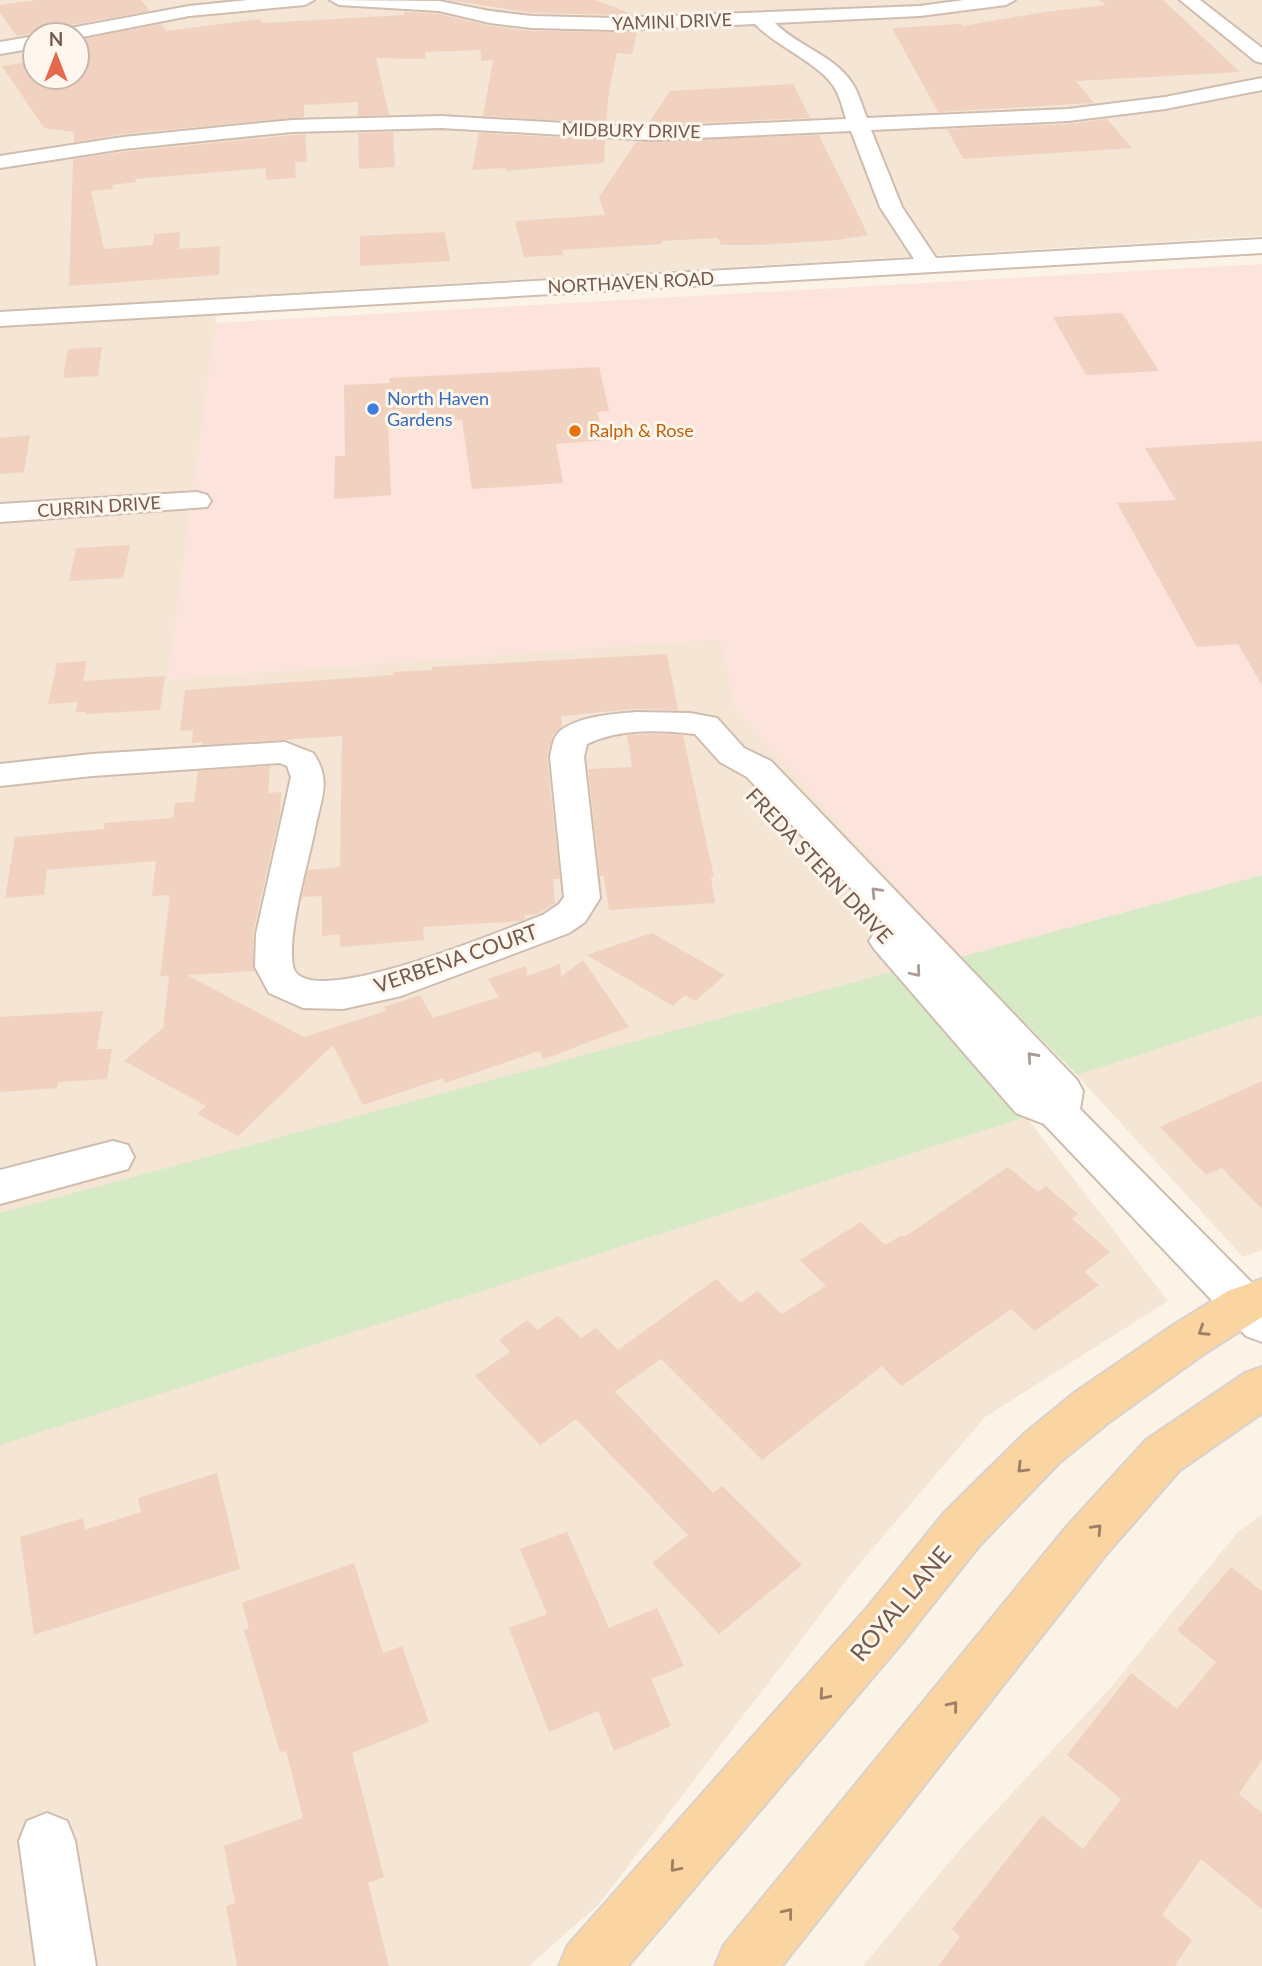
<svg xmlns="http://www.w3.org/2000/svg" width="1262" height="1966" font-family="Lato,sans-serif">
	<rect width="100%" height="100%" fill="#fcf3e7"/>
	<g fill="#f4e5d5" fill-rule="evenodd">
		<path d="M0,0h1262v236l-1043,61 -51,382 552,-40 16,70 224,248 -65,14 -741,424 872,-278 142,184 -183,116 -129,151 -257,336 -70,62h-529zM35,35h42v42h-42z"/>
		<polygon points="1262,1015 1262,1250 1243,1257 1077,1075"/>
		<polygon points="1262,1514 1262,1966 863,1966 962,1847 1112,1686 1238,1532"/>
	</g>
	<polygon fill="#fce3db" points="1262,264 1262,875 960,957 736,709 719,639 168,679 215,323"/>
	<g fill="#d6eac5">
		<polygon points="1262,875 1262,1015 1077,1075 960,957"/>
		<polygon points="895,971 1026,1117 0,1445 0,1213"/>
	</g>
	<g fill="#f1d1bf">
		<polygon points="37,0 141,0 150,11 65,26 53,35 35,33 17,36 0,13 0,5"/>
		<polygon points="448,0 595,0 635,15 532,13"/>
		<polygon points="1099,0 1163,0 1240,72 1076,81 1094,103 938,112 892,28 961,24 963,26 1045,12 1106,5"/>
		<polygon points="404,12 439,14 490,26 532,31 637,32 632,54 617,53 609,91 606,123 483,116 493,60 481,61 481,50 425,52 425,59 376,58 389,115 358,116 358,102 304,105 304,117 123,134 74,142 74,132 44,128 2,66 34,61 28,52 35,51 35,77 77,77 77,40 161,24 166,31 260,19 263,23 352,18 404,15"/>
		<polygon points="793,84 810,118 647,125 670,91"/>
		<polygon points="1107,119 1132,148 963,159 947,129 1068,124"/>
		<polygon points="393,132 395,167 359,169 358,133"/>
		<polygon points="479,133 605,140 604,163 506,171 505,168 472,170"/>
		<polygon points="305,134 307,162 295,162 296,178 266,180 266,168 135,179 136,182 112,185 113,189 91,191 104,249 153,245 154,234 180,232 179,249 220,246 219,275 69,286 73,159 123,152"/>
		<polygon points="819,135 868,235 837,240 757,245 721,245 718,238 661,241 662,244 562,250 563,255 524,257 515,221 605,215 599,197 636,142"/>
		<polygon points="445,232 450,261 360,266 360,236"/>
		<polygon points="1122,313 1159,371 1086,375 1053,317"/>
		<polygon points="102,347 98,376 63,378 68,349"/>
		<polygon points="599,367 609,411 597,412 605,440 556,444 563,483 472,489 462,420 388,424 391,495 334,499 335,456 345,456 344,385 390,383 389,378"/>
		<polygon points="30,435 24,472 0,474 0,438"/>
		<polygon points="1262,441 1262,685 1238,644 1197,647 1117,503 1176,500 1145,448"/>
		<polygon points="130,545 123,578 69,581 76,548"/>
		<polygon points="667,654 678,710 636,709 561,716 562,727 553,735 547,757 560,879 553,879 555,903 538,914 525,915 525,919 521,921 423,927 424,940 340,947 340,934 322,936 322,896 302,897 308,870 340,867 342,736 202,745 202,742 192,743 193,730 180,731 185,690 393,675 393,672 432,670 432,667"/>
		<polygon points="87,661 83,681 165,676 160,710 85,714 86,712 76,712 78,702 48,704 57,663"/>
		<polygon points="654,734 683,735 714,877 711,877 715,903 609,910 604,876 600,876 588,769 632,767 627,735"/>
		<polygon points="270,766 268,793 281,792 280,813 253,933 254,971 187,975 304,1037 386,1011 384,1007 420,995 433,1018 499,997 488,979 526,966 527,976 560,964 561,977 583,960 629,1027 544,1059 539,1051 445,1083 443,1078 363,1105 333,1045 238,1136 197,1114 206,1106 124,1061 163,1028 169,976 160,976 170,895 152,896 156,861 47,870 44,895 5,898 15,837 104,829 105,823 173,818 175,803 194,802 198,771"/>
		<polygon points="652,933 725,975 695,1001 685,995 673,1006 587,955"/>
		<polygon points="103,1011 97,1049 112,1049 107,1079 58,1082 57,1088 0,1092 0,1017"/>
		<polygon points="1262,1081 1262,1209 1222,1168 1206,1175 1160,1127"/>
		<polygon points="1008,1167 1038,1192 1046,1186 1078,1214 1072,1219 1110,1252 1084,1272 1099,1285 1035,1331 1011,1309 901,1386 882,1366 762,1460 661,1359 615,1392 713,1493 722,1486 802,1565 719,1634 652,1563 688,1535 576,1419 540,1445 475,1376 510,1352 499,1340 527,1320 538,1330 558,1316 581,1338 596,1328 618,1350 716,1279 741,1303 757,1291 782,1314 826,1286 800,1260 861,1222 885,1245 902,1235 904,1237"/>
		<polygon points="217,1473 240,1569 34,1635 20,1537 83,1518 85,1530 141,1512 138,1498"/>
		<polygon points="567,1532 609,1628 657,1608 684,1666 651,1679 671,1726 614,1751 598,1711 549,1732 509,1628 547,1614 520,1549"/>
		<polygon points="354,1563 383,1653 402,1646 429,1722 352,1753 384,1877 368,1883 389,1966 237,1966 226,1906 235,1903 224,1846 303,1818 286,1751 280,1752 244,1630 249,1628 242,1603"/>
		<polygon points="1231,1567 1262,1591 1262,1760 1239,1794 1262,1813 1262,1909 1201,1859 1162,1915 1192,1940 1175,1966 938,1966 960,1937 952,1929 1042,1815 1083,1849 1121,1799 1067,1755 1131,1673 1177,1709 1216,1662 1177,1630"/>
	</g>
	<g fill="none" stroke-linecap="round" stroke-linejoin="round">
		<defs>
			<g id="minor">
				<polygon points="248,0 314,0 305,5 189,16 77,38 77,35 56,35 65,29 189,6"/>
				<path d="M330,0l109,1 51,10 42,5 83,2 305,-12 44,-6h51l-9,5 -86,11 -145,7c22,23 59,32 77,60 7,10 10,24 15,35l201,-9 97,-12 97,-19v12l-97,19 -97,12 -197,9 31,77 34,51 326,-19v14l-1262,73v-14l914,-53 -34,-52 -29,-76 -199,9 -211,-12 -149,4 -169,17 -123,19v-12l123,-19 169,-17 149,-4 211,12 194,-9c-3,-10 -6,-23 -12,-32 -15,-24 -57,-40 -79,-63l-140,6 -83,-2 -42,-5 -51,-12 -100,-6z"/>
				<polygon points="1180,0 1200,0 1262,48 1262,63 1255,61"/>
				<polygon points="35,36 35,48 0,54 0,42"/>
				<polygon points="197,492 207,495 211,501 207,507 0,522 0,504"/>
				<path d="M636,712l54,1 27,5 27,30 27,13 306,319 6,11 -3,18 182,184v49l-16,-6 -202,-212 -28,-11 -141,-163 -6,-9 6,-9 13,-4 -141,-151 -27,-15 -25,-28c-35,-4 -76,-6 -108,10l-3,13 16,141 -15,24 -16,11 -168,63 -58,13 -40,-1 -34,-15 -14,-26 1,-33 35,-157 -4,-11 -7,-3 -188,13 -92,10v-22l92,-10 193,-12 28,11c19,27 8,45 2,76 -7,35 -28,104 -22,137 10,50 219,-40 250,-51l16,-11 5,-7 -14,-140c2,-9 3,-20 10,-26 19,-15 53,-17 76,-19z"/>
				<polygon points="113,1141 128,1145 134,1157 128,1169 0,1204 0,1170"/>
				<polygon points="47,1813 67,1821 75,1841 96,1966 36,1966 19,1841 27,1821"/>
			</g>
			<g id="major">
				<polygon points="1262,1279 1262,1317 1204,1354 1108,1423 1059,1463 980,1545 902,1643 628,1966 559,1966 568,1945 866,1609 944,1513 1025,1433 1074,1393 1172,1326 1228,1291"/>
				<polygon points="1262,1367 1262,1413 1180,1470 1104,1557 782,1966 715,1966 724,1945 1068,1525 1146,1440 1245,1373"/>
			</g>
		</defs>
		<use href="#minor" stroke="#d0bdaf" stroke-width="4"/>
		<use href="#major" stroke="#d9d1cd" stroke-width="4"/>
		<use href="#minor" fill="#fff" fill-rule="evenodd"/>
		<use href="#major" fill="#fad5a1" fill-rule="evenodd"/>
	</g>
	<defs><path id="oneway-chevron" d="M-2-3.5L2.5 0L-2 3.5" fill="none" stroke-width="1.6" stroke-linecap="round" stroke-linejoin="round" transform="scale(1.75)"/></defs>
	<g stroke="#ad9b93">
		<use href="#oneway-chevron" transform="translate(876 892) rotate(-133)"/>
		<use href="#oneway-chevron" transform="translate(916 972) rotate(50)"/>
		<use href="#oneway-chevron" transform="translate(1032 1057) rotate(-132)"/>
	</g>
	<g stroke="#9e7e65">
		<use href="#oneway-chevron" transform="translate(1203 1331) rotate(147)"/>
		<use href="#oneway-chevron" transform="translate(1022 1468) rotate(135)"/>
		<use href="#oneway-chevron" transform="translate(1097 1529) rotate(-47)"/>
		<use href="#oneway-chevron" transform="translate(824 1695) rotate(131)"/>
		<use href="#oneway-chevron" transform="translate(953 1706) rotate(-51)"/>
		<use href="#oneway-chevron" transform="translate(675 1867) rotate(131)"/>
		<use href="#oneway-chevron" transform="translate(788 1913) rotate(-51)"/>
	</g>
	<circle fill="#3f7fe0" stroke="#fff7ed" stroke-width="2.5" cx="373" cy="409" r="7"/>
	<circle fill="#e8710a" stroke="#fff7ed" stroke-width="2.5" cx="575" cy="431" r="7"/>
	<g text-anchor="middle" stroke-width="6" stroke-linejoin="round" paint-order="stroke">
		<g font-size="18" fill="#76594b" stroke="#fff7ed">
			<text transform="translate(672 22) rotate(-2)" y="6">YAMINI DRIVE</text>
			<text transform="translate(631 131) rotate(1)" y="6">MIDBURY DRIVE</text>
			<text transform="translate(631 283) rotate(-3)" y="6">NORTHAVEN ROAD</text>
			<text transform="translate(99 507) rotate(-4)" y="6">CURRIN DRIVE</text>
		</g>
		<g font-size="18" fill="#366cbe" stroke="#fff7ed" text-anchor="start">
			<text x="387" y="405">North Haven<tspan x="387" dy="21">Gardens</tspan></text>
		</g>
		<g font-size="18" fill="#c56008" stroke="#fff7ed" text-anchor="start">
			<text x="589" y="437">Ralph &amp; Rose</text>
		</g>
		<g font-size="21" fill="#76594b" stroke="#fff7ed">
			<text transform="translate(819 866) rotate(47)" y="7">FREDA STERN DRIVE</text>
			<text transform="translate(456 959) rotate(-19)" y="7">VERBENA COURT</text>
		</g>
		<g font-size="24" fill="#76594b" stroke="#fff7ed">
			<text transform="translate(901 1604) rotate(-50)" y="8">ROYAL LANE</text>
		</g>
	</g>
	<g transform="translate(56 56)"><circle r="33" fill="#fff7ed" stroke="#c8b8ac" stroke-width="2"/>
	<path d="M0-5L12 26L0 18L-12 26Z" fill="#e4694e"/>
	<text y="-10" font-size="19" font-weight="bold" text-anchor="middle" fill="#76594b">N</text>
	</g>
</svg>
